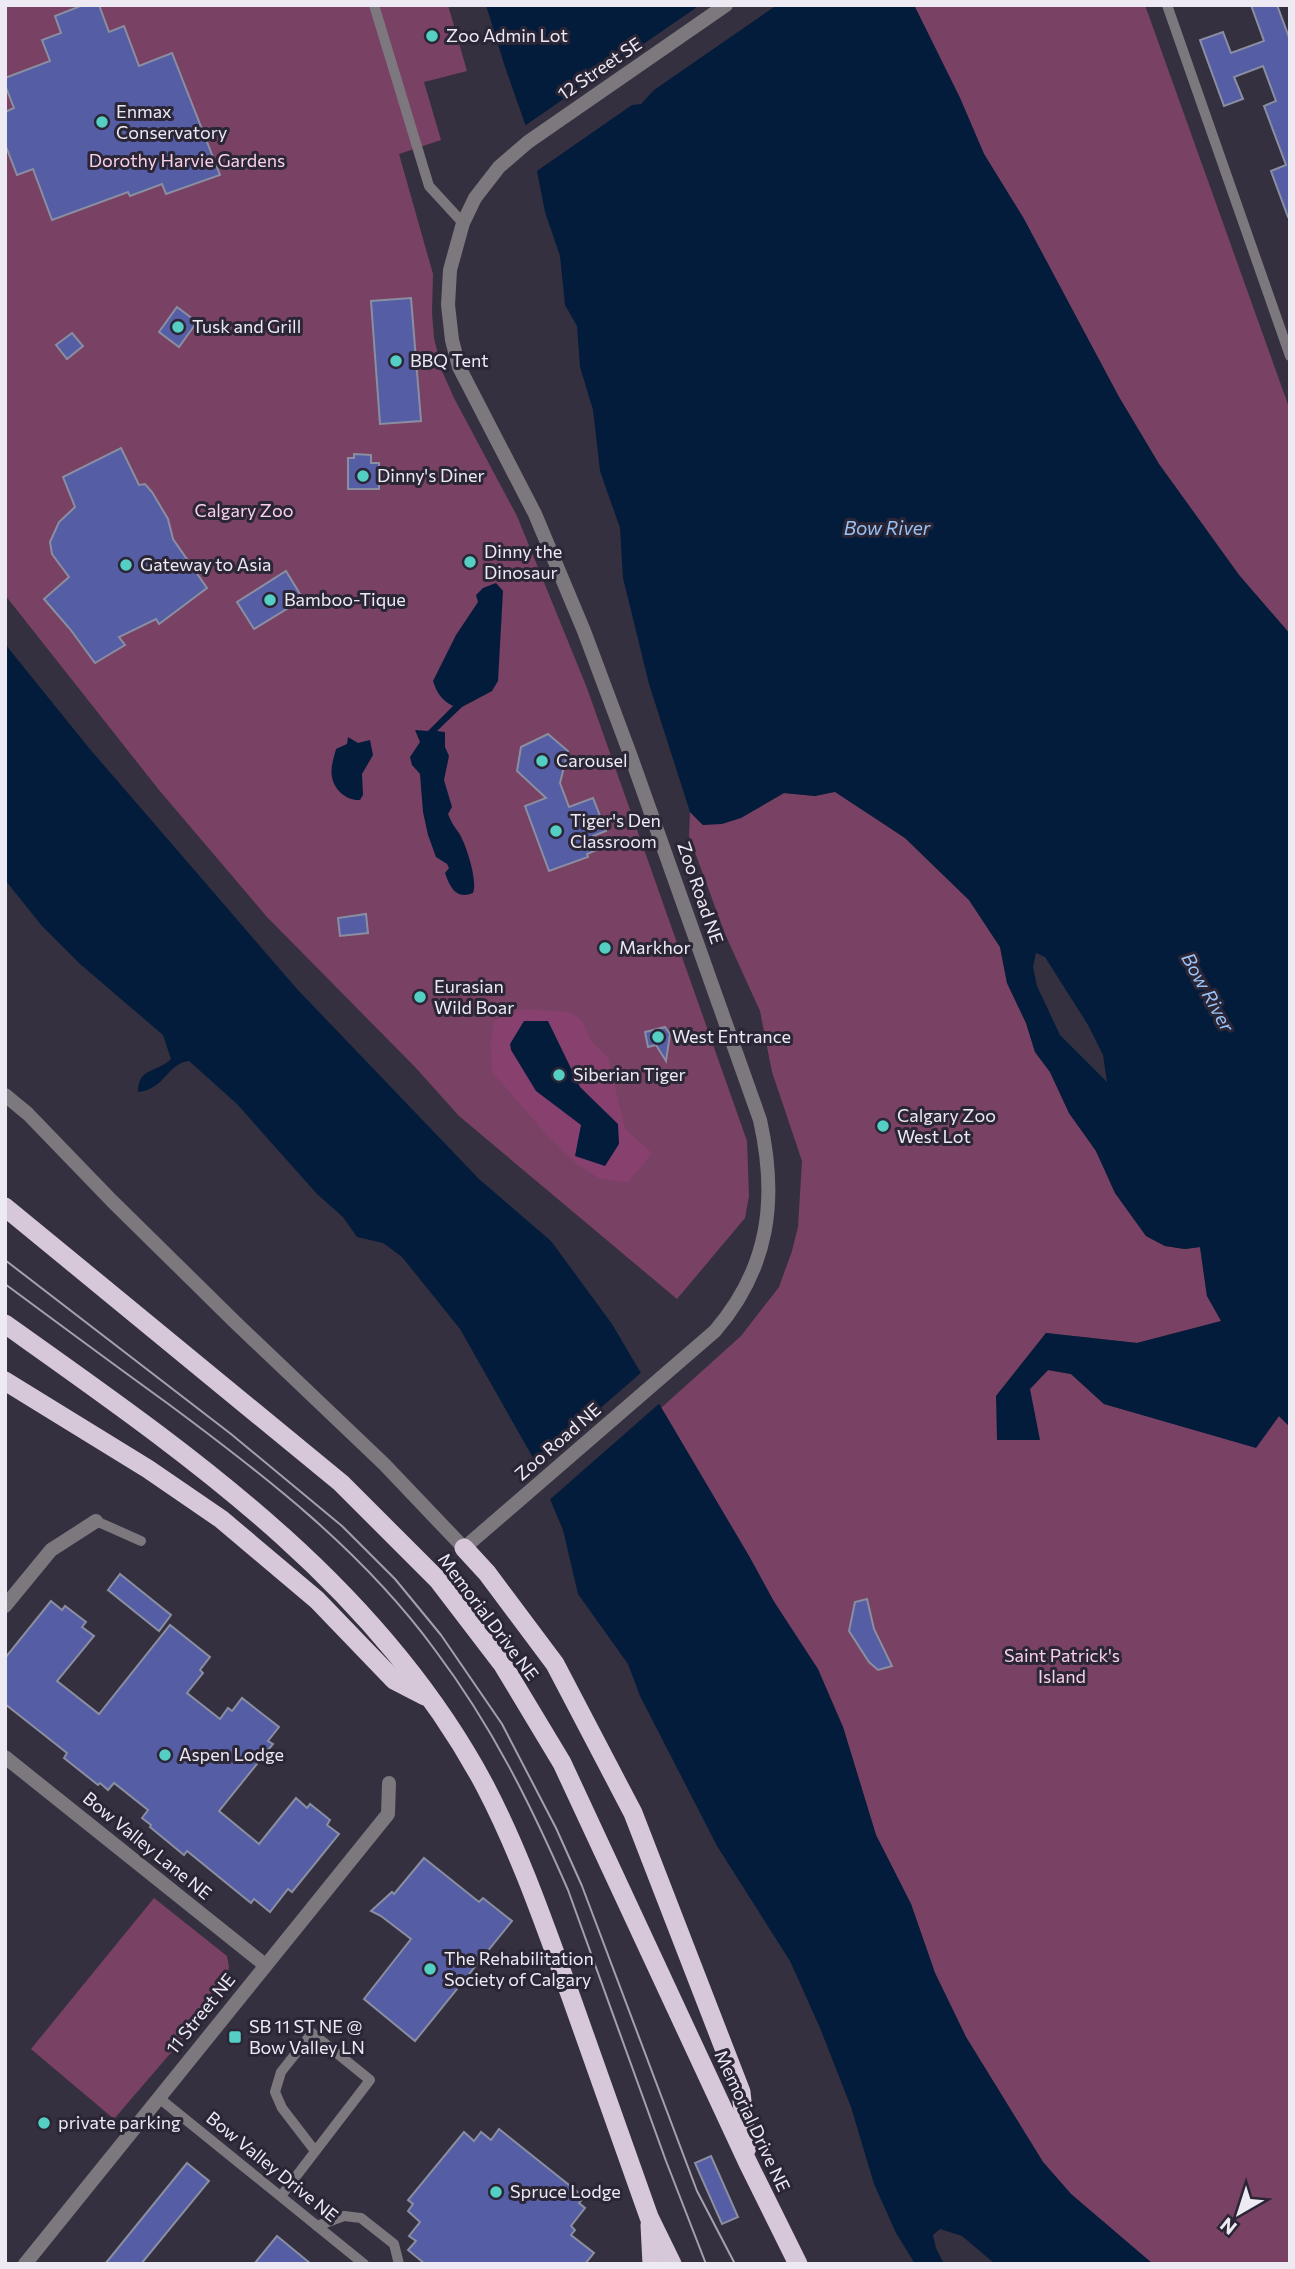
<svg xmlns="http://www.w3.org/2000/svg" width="1295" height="2269" font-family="Commissioner,sans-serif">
	<rect width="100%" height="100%" fill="#353040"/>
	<g fill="#794163">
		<polygon points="5,5 448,5 467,71 424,82 441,140 399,154 433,274 432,312 434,338 442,371 454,398 517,516 587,688 747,1141 749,1196 745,1218 677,1299 459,1116 415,1067 267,917 159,790 5,595"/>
		<polygon points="914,5 1145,5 1290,410 1290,634 1239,575 1159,464 1119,397 1024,219 984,154 960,98"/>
		<polygon points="835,791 905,838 969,900 1000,947 1007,983 1026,1023 1035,1052 1050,1072 1069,1113 1096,1151 1115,1193 1146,1236 1165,1246 1185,1249 1200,1247 1207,1296 1222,1321 1137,1343 1046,1333 996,1396 1030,1389 1048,1370 1071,1374 1104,1404 1256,1447 1279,1416 1290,1427 1290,2264 1153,2264 1071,2194 1043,2162 966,2037 935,1973 911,1904 876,1835 843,1727 749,1556 661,1408 741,1336 779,1287 792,1251 798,1227 802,1161 772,1072 760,1011 725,934 689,836 690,812 703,825 741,817 784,793 815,796"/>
		<polygon points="154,1898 227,1956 229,1967 226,1979 199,2020 114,2119 31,2049"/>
	</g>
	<path fill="#88416e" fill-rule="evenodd" d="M522,1009l46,3 14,8 10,22 16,16 17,71 27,24 -24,30 -29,-5 -22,-14 -30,-29 -55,-63 -1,-29 3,-22zM548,1021l32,66 25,79 -23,-41 -46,-34z"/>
	<g fill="#031c3b" fill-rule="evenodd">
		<path d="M486,5h428l46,93 24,56 40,65 95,178 40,67 80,111 51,59v793l-11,-11 -23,32 -152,-44 -33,-30 -23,-4 -18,19 10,51h-43l-1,-44 50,-63 91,10 84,-22 -14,-25 -7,-49 -15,2 -20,-3 -19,-10 -31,-43 -19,-42 -27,-38 -19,-41 -15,-20 -9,-29 -19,-40 -7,-36 -31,-47 -64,-62 -70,-46 -20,4 -31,-3 -43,25 -19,6 -19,1 -13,-13 -41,-128 -26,-106 -3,-50 -20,-57 -7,-61 -13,-43 -3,-41 -12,-21 -5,-49 -15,-44 -14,-71 -27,-77zM1036,953l9,4 43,68 15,30 4,27 -47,-47 -23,-49 -4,-19z"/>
		<path d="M496,583l7,8 -5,90 -6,10 -30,16 -25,24 8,1v15l4,9 -5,24 8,27 -4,7c3,8 6,12 11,19 7,11 19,48 14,60 -17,7 -23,-6 -28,-20l4,-5 -2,-4 -11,-7 -8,-22 -5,-23 -3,-38 -8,-9 -2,-8 10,-15 -5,-12 13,1 25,-25c-12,-6 -16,-13 -20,-25l23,-46 22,-33 -2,-7 7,-7z"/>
		<path d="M5,644l84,104 208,241 182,190 72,62 61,83 137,232 24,44 45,69 25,58 33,108 35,69 24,69 31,64 77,125 28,32 82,70h-158l-33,-28 -22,-7 -7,6 3,13 8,16h-29l-19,-31 -22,-49 -23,-77 -31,-79 -30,-67 -73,-115 -77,-150 -12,-32 -50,-70 -15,-64 -31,-74 -72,-127 -58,-72 -19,-14 -26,-6 -14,-20 -26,-23 -80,-90 -48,-43c-23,3 -23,28 -51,31 0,-25 19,-19 33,-33l-8,-24 -83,-71 -38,-38 -37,-46z"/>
		<path d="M348,737l10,6 12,-3 3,15 -11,19 1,21 -3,5c-13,1 -26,-10 -28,-23 -2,-9 2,-20 4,-28l11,-5z"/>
		<polygon points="524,1021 548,1021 580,1087 618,1124 619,1144 605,1166 575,1156 581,1125 536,1091 511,1050 510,1044"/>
	</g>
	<g fill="#353040">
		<polygon points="700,5 777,5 654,90 641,104 632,105 534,173 528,142 523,127"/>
		<polygon points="643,1371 661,1402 547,1502 533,1467"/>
	</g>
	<g fill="#555da4" stroke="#8a8ea1" stroke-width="2">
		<polygon points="83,5 99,5 109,32 124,26 139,66 172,53 220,175 166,194 162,184 130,196 128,192 52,220 33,169 17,175 5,144 5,112 14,108 5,85 5,78 50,61 42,40 61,33 55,16"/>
		<polygon points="1251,5 1277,5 1290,40 1290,217 1288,217 1271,171 1286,165 1264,106 1276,101 1263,66 1234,77 1243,99 1224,106 1200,40 1223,32 1231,53 1264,41"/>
		<polygon points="411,298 421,421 380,424 371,301"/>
		<polygon points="177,307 197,322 179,347 159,332"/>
		<polygon points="72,333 83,346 67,359 56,345"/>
		<polygon points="121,448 139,485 145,484 152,492 168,519 173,539 207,588 159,624 156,619 119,637 125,645 95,663 70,629 44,599 69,577 52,554 50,542 59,522 75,507 63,477"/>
		<polygon points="354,454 371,455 371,463 379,463 379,489 348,489 348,458 354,458"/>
		<polygon points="286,571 303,599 254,629 237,602"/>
		<polygon points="548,734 568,751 560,783 569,807 593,798 606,831 593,836 599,849 587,854 588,857 549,871 525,806 546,798 517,771 521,747"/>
		<polygon points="366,914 368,933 340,936 338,918"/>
		<polygon points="665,1027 670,1034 666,1061 656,1045 648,1047 645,1032"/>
		<polygon points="120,1574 171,1615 159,1631 108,1590"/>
		<polygon points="867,1599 874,1629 892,1666 878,1670 869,1662 849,1631 855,1602"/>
		<polygon points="51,1601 62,1610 65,1606 86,1622 82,1627 94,1636 57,1681 99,1714 170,1625 210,1657 200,1670 203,1673 187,1693 220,1719 228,1708 232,1711 242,1698 279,1727 268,1741 273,1744 219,1811 259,1844 296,1798 307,1808 310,1804 330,1820 327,1825 339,1834 292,1892 288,1889 270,1912 254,1899 251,1903 187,1851 184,1855 150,1827 151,1825 142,1818 148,1810 114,1783 108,1790 100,1783 98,1785 64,1758 67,1753 5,1704 5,1658"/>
		<polygon points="424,1858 479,1902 483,1898 512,1921 415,2041 364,1999 411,1939 381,1916 371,1911 392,1892 394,1894"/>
		<polygon points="499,2129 584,2197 579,2203 585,2208 571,2226 575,2230 571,2235 594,2253 585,2264 425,2264 408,2250 416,2241 409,2236 420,2222 408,2211 413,2204 408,2200 464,2132 474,2141 481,2132 491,2140"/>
		<polygon points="711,2156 738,2217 722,2224 695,2163"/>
		<polygon points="187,2163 209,2181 141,2264 105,2264"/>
		<polygon points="277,2236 311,2264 254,2264"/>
	</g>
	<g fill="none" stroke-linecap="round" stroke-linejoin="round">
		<g stroke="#7d777e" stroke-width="10">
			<polyline points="374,5 429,186 463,223"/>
			<polyline points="1167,5 1290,356"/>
			<polyline points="96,1521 141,1541"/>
			<polyline points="159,2098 364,2264"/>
			<polyline points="281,2196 370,2080 312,2033 281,2072 275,2092 282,2108 315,2151"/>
			<polyline points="317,2226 344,2216 361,2218 394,2244 399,2264"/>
		</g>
		<g stroke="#7d777e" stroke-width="14">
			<polyline points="5,1606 51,1550 96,1521"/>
			<polyline points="5,1757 265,1965"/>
			<polyline points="25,2264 388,1814 389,1783"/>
		</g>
		<path stroke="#7d777e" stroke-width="14" d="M5,1095l23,19 84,87 125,123 147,140 80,84 251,-217c54,-63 63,-131 45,-211l-130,-366 -46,-123 -49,-117 -76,-147 -7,-27 -4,-35 2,-35 13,-47 12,-25 24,-31 29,-25 198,-137"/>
		<g stroke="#d6c8d8" stroke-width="19">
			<polyline points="5,1207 341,1483 438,1580 503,1665 562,1763 748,2163 798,2264"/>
			<path d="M5,1324c183,130 372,259 480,462 35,67 60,140 86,211 26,73 52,147 78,220l23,47"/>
			<polyline points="5,1381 148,1469 221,1519 317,1600 394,1680 425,1696"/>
			<polyline points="464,1548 487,1573 555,1664 633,1813 741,2092 747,2148"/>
			<polyline points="650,2225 652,2264"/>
		</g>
		<g stroke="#a4a1ad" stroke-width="2">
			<polyline points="5,1260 231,1434 342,1526 395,1579 441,1635 502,1724 556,1828 582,1886 697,2191 735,2264"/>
			<path d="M5,1284c54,40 108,80 162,119 97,72 196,148 268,247 57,76 95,153 133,240l98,271 40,103"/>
		</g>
	</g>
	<g fill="#55cec4" stroke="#2b2636" stroke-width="2.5">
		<circle cx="432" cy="36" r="7"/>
		<circle cx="102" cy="122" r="7"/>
		<circle cx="178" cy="327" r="7"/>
		<circle cx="396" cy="361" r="7"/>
		<circle cx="363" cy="476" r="7"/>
		<circle cx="470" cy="562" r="7"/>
		<circle cx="126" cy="565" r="7"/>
		<circle cx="270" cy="600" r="7"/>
		<circle cx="542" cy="761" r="7"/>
		<circle cx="556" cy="831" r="7"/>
		<circle cx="605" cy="948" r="7"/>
		<circle cx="420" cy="997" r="7"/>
		<circle cx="658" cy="1037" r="7"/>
		<circle cx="559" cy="1075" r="7"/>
		<circle cx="883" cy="1126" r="7"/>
		<circle cx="165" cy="1755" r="7"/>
		<circle cx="430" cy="1969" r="7"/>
		<rect x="228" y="2030" width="14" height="14" rx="3.5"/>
		<circle cx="44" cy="2123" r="7"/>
		<circle cx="496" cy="2192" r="7"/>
	</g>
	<g text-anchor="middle" stroke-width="6" stroke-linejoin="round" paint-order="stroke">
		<g font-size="18" fill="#edeaf4" stroke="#2b2636" text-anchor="start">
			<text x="446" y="42">Zoo Admin Lot</text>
			<text x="116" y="118">Enmax<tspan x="116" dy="21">Conservatory</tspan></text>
			<text x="192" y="333">Tusk and Grill</text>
			<text x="410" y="367">BBQ Tent</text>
			<text x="377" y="482">Dinny's Diner</text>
			<text x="484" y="558">Dinny the<tspan x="484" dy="21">Dinosaur</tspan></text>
			<text x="140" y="571">Gateway to Asia</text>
			<text x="284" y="606">Bamboo-Tique</text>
			<text x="556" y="767">Carousel</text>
			<text x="570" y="827">Tiger's Den<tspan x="570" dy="21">Classroom</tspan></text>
			<text x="619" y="954">Markhor</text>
			<text x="434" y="993">Eurasian<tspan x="434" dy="21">Wild Boar</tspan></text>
			<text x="672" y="1043">West Entrance</text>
			<text x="573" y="1081">Siberian Tiger</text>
			<text x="897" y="1122">Calgary Zoo<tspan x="897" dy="21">West Lot</tspan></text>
			<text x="179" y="1761">Aspen Lodge</text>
			<text x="444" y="1965">The Rehabilitation<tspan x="444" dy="21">Society of Calgary</tspan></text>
			<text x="249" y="2033">SB 11 ST NE @<tspan x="249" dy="21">Bow Valley LN</tspan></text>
			<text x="58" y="2129">private parking</text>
			<text x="510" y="2198">Spruce Lodge</text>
		</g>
		<g font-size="18" fill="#edeaf4" stroke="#2b2636">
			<text transform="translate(600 69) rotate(-34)" y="6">12 Street SE</text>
			<text transform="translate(700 893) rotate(71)" y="6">Zoo Road NE</text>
			<text transform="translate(558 1442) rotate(-41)" y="6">Zoo Road NE</text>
			<text transform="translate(488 1617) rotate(53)" y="6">Memorial Drive NE</text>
			<text transform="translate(147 1846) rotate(39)" y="6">Bow Valley Lane NE</text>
			<text transform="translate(201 2014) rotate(-51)" y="6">11 Street NE</text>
			<text transform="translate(752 2121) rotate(65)" y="6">Memorial Drive NE</text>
			<text transform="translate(272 2167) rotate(39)" y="6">Bow Valley Drive NE</text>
		</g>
		<g font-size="18" fill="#fad0e8" stroke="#2b2636">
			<text x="187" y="167">Dorothy Harvie Gardens</text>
			<text x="244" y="517">Calgary Zoo</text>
			<text x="1062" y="1662">Saint Patrick's<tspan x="1062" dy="21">Island</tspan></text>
		</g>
		<g font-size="19" font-style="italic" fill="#99c1f4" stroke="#2b2636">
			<text x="887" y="535">Bow River</text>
			<text transform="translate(1208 992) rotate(61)" y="7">Bow River</text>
		</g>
	</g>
	<rect width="1295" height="2269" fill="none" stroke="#edeaf4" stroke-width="14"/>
	<g transform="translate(1239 2213) rotate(219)" stroke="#2b2636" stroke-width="5" paint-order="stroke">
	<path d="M0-5L12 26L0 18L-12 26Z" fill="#edeaf4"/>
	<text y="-10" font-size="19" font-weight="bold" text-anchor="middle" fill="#edeaf4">N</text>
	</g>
</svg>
